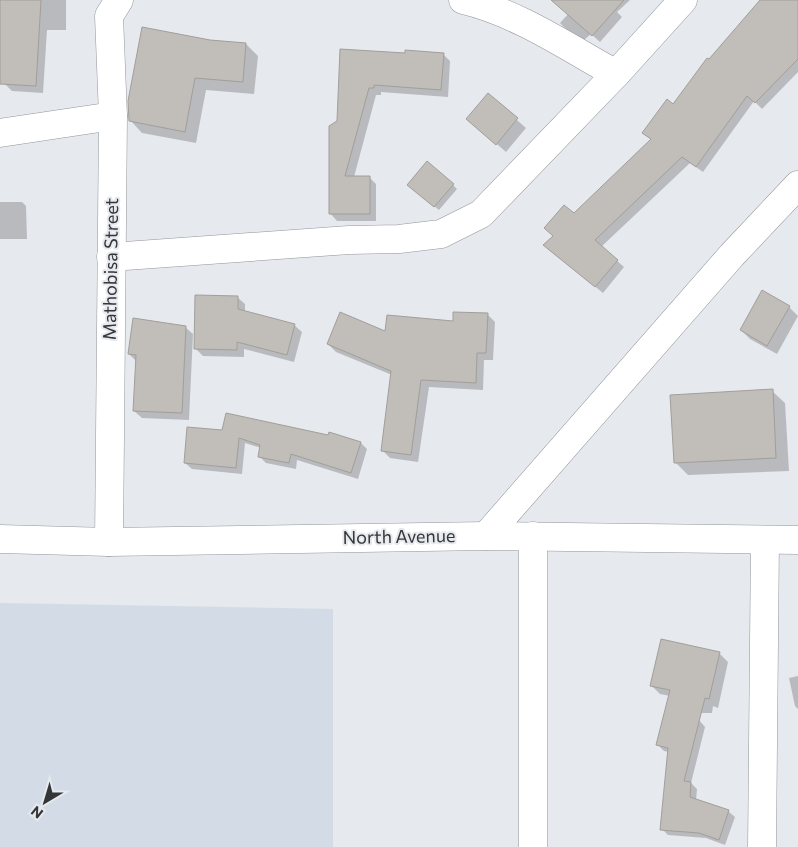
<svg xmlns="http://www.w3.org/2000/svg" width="798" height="847" font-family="Commissioner,sans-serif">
	<rect width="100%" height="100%" fill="#e6e9ee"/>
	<polygon fill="#d3dce6" points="0,603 333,609 333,847 0,847"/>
	<g fill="#0003">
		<polygon points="0,0 66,0 66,30 47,30 43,93 12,91 5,84 0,57"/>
		<polygon points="581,0 630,0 617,12 622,17 600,42 591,34 584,40 567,30 560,23"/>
		<polygon points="766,0 798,0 798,72 762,109 754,101 703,172 690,163 601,247 624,267 603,293 551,251 574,215 652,140 644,133 674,106 710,61"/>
		<polygon points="210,41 246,44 258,56 254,94 206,90 196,143 142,133 130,120"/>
		<polygon points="341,51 406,54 443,54 450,61 448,97 381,92 381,95 376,95 354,177 369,177 376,184 376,221 337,221 330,213 338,122"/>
		<polygon points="488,95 526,128 506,152 468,119"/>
		<polygon points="453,185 457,189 439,210 413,189"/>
		<polygon points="0,202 22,202 26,206 27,239 0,239"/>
		<polygon points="237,297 245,304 245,312 294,325 302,332 294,362 244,349 244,357 203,356 196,349"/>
		<polygon points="789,307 798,316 777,354 750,339 741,330"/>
		<polygon points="487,314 495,322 493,360 484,360 483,390 429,387 418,462 390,458 382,450 392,375 336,352 328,344 386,333 454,322"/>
		<polygon points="185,327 193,334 189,420 142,418 134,411 137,362 129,354"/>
		<polygon points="772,391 785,403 789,471 688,475 675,462"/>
		<polygon points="188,428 361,443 367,449 358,479 297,460 296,469 266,463 259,456 261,448 245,443 242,474 192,469 185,463"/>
		<polygon points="719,653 728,662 718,708 713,706 712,713 677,713 670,696 660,694 651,685"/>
		<polygon points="798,676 798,709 795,706 789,678"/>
		<polygon points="699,720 705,727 691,783 697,789 696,800 728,811 735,817 725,845 706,838 668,835 662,829 669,752 664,751 658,745"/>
	</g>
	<g fill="#c1bdb9" stroke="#a29e9a">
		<polygon points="0,0 41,0 36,86 0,84"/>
		<polygon points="551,0 624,0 592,36"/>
		<polygon points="760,0 798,0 798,59 755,103 747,96 696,167 682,157 595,240 618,260 595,287 543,245 553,236 544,228 564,205 574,213 651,139 642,133 667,99 673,104 707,58 709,59"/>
		<polygon points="142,27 210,40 246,43 243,82 195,78 185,132 129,121 128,101"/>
		<polygon points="340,49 405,53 405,50 444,53 441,90 374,85 374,88 369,88 345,176 370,176 370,214 329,214 329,126 337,121"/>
		<polygon points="488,93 518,118 496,145 466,119"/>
		<polygon points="427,161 454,184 434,207 407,185"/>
		<polygon points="762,290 790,306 767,346 740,330"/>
		<polygon points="195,295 238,296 238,309 295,324 287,355 237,342 237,350 194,349"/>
		<polygon points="340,312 385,331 387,315 453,321 453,312 488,313 486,353 477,353 476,383 421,380 411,455 381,451 391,371 327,344"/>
		<polygon points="133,318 186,326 182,413 133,411 136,355 128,354"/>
		<polygon points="773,389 776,458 674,463 670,395"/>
		<polygon points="226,413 328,435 329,432 361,442 351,473 291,454 289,463 258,457 260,445 239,438 236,468 184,463 187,427 222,430"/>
		<polygon points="661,639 720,652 709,699 705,698 684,781 691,782 690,797 729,810 719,840 699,833 660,830 668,748 656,745 670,690 650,686"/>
	</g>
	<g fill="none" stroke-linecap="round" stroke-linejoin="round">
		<defs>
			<g id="minor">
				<path d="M463,0c55,13 104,47 153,74"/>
				<polyline points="0,133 113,116"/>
				<polyline points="111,257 349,240 399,239 441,234 481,214 616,74 683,0"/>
				<polyline points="486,536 732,255 798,185"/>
				<polyline points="533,536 533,847"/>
				<polyline points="109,542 113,116 109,16 119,0"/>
				<polyline points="762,847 765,540"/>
			</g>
			<polyline id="tertiary" points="0,539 109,542 486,536 798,540"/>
		</defs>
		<use href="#minor" stroke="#92969a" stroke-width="29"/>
		<use href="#tertiary" stroke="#92969a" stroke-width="29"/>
		<use href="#minor" stroke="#fff" stroke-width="28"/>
		<use href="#tertiary" stroke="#fff" stroke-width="28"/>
	</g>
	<g text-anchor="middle" stroke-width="4" stroke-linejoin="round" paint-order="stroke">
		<g font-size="18" fill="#343537" stroke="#e6e9ee">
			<text transform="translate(111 269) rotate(-89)" y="6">Mathobisa Street</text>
			<text transform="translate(399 537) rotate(-1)" y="6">North Avenue</text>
		</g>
	</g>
	<g transform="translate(45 802) rotate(218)" stroke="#e6e9ee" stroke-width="4" paint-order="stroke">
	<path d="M0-4L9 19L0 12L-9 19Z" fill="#343537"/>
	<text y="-8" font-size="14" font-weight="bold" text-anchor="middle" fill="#343537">N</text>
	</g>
</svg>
